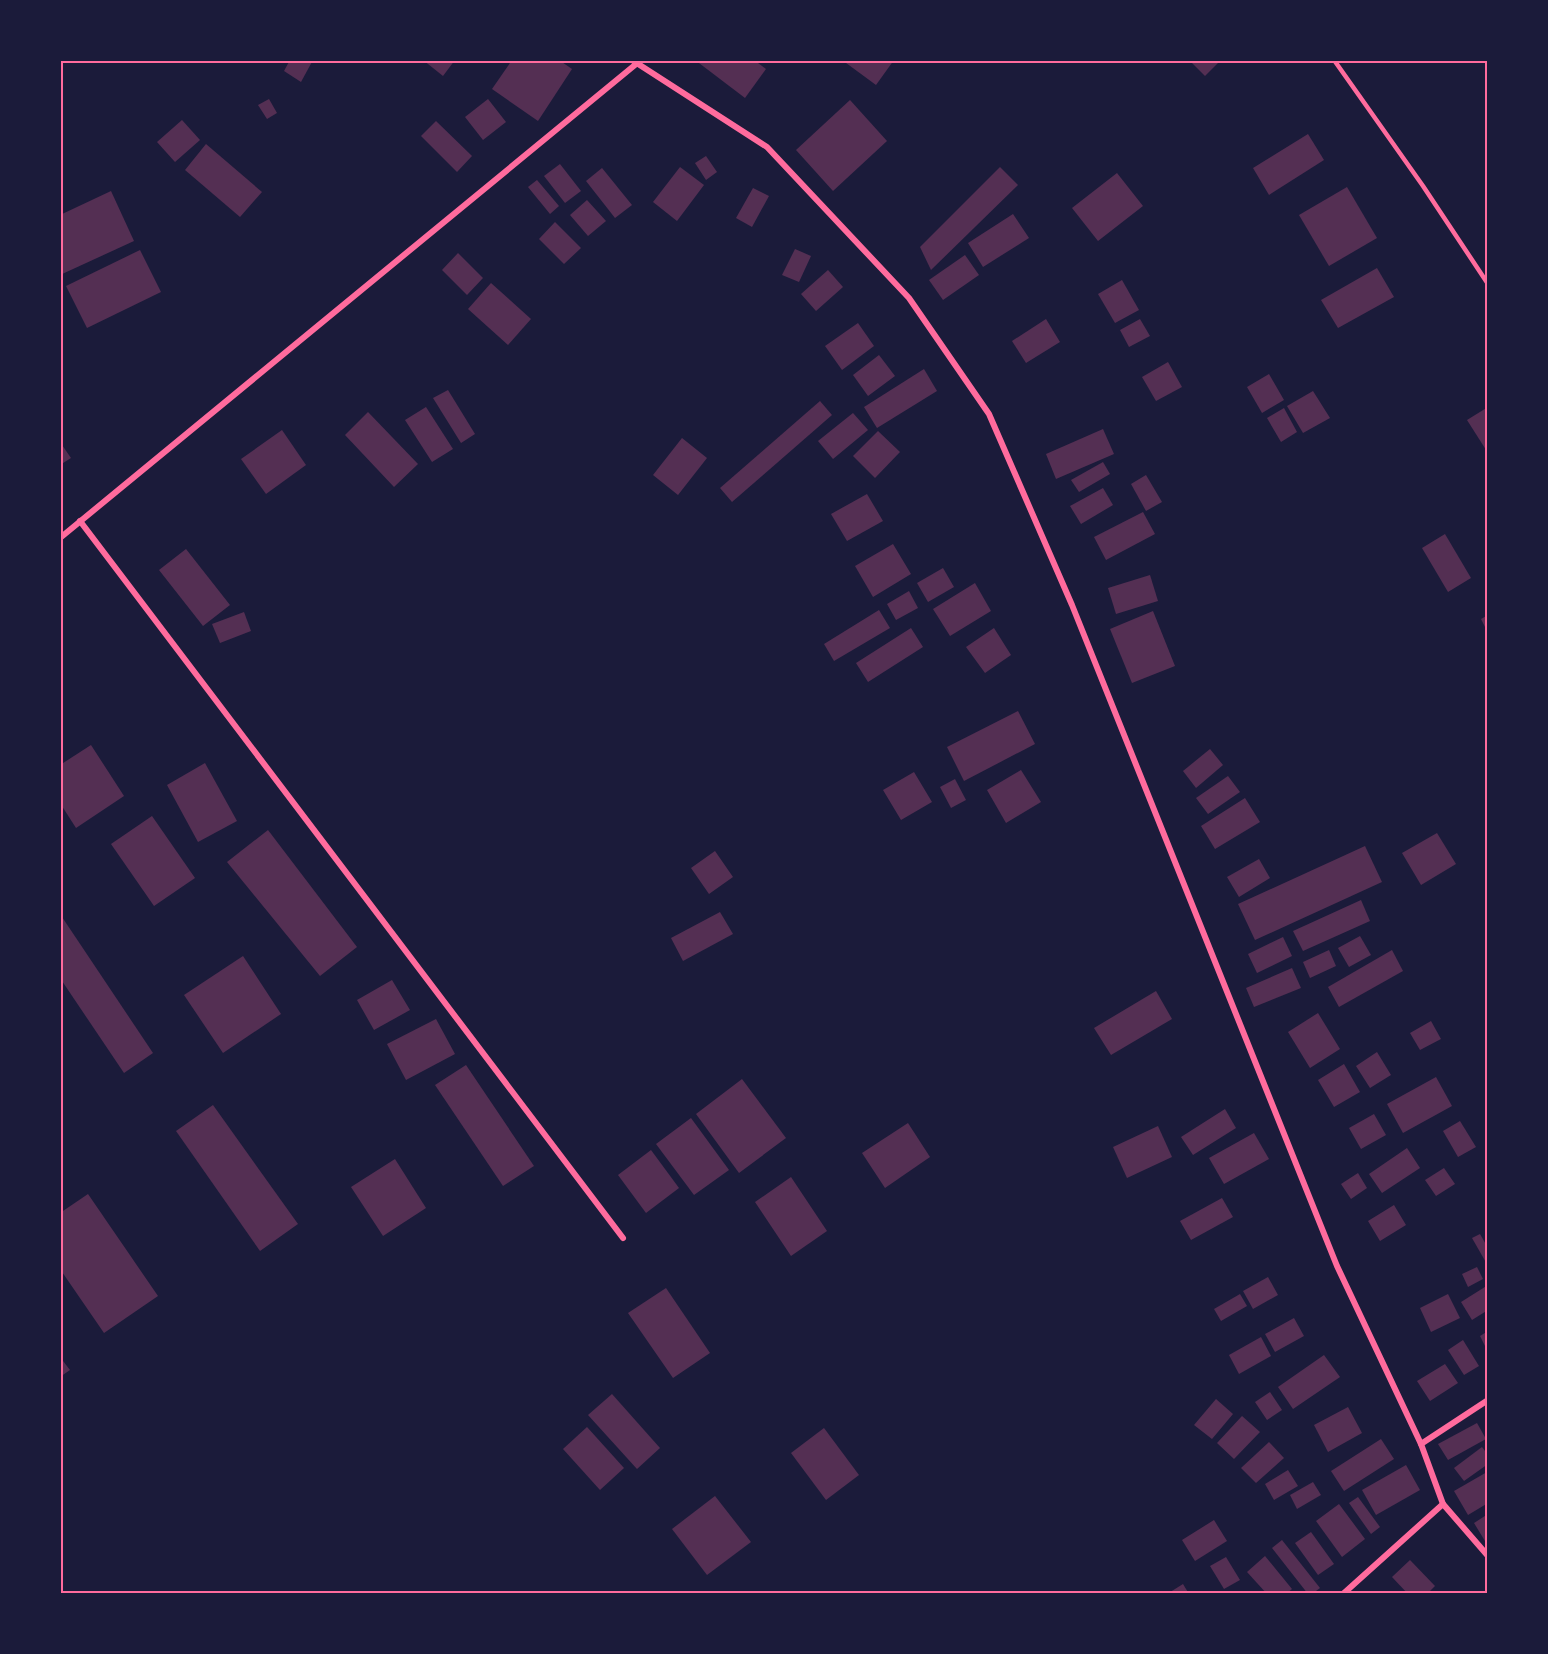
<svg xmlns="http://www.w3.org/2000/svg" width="1548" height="1654" font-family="'Archivo Narrow',sans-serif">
	<rect width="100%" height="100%" fill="#1b1b3a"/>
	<g fill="#542f53">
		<polygon points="290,60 313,60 301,82 284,71"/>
		<polygon points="423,60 455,60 443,76"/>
		<polygon points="512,60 559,60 572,69 538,121 492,89"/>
		<polygon points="695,60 754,60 766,69 745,98"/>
		<polygon points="842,60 894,60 876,85"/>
		<polygon points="1189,60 1221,60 1205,76"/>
		<polygon points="269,99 277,113 267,119 258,105"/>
		<polygon points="488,99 506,122 483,140 465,117"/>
		<polygon points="850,100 887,141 833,191 796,150"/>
		<polygon points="182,120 200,140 175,162 157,142"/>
		<polygon points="436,121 472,156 457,172 421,136"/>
		<polygon points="1308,134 1324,160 1269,195 1253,168"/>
		<polygon points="206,144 262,192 240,217 185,170"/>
		<polygon points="706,156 717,172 706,180 695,163"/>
		<polygon points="560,164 581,191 565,203 544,176"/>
		<polygon points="680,167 704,185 677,221 653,202"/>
		<polygon points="1000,167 1018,185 931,270 920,247"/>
		<polygon points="602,168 632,205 615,218 586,181"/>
		<polygon points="1117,173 1143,206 1098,241 1072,208"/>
		<polygon points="537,180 559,206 550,214 528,187"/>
		<polygon points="1347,187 1377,238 1329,266 1299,215"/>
		<polygon points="753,188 769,196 752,227 736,218"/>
		<polygon points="111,191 134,241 60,275 60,215"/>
		<polygon points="587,200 606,221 588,236 570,215"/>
		<polygon points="1013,214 1029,238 983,267 968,243"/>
		<polygon points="555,222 581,248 564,264 539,239"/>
		<polygon points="795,249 811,256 799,282 782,275"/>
		<polygon points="140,250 161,292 87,328 66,286"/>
		<polygon points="458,253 483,278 467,295 442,270"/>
		<polygon points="965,255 979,275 943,300 929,280"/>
		<polygon points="1377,268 1394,297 1338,328 1321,300"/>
		<polygon points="828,270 843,287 816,311 801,294"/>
		<polygon points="1122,280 1139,310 1115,323 1098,294"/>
		<polygon points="491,283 531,319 508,345 468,309"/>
		<polygon points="1046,319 1060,342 1026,363 1012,341"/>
		<polygon points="1140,319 1150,336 1129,347 1120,330"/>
		<polygon points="858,323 874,346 842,370 825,346"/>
		<polygon points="879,355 895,376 868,396 853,375"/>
		<polygon points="1168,362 1182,387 1156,401 1142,377"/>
		<polygon points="924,369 937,391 877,428 864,407"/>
		<polygon points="1269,374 1284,400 1262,413 1247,387"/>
		<polygon points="448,390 475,434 461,443 433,398"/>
		<polygon points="1313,391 1330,418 1303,433 1287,406"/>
		<polygon points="820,401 832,415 732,502 720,488"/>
		<polygon points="426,407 453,449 432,462 405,420"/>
		<polygon points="1488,407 1488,453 1467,420"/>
		<polygon points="1284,408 1297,432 1281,442 1267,418"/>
		<polygon points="368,412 418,464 394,487 345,435"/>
		<polygon points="853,413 868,430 833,459 818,441"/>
		<polygon points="1103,429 1114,454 1056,479 1046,454"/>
		<polygon points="282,430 306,465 266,494 241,459"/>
		<polygon points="878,431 900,452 875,478 853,456"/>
		<polygon points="682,438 707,458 678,495 653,475"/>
		<polygon points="60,442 71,458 60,465"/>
		<polygon points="1103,462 1110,474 1079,492 1071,480"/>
		<polygon points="1146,475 1162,502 1146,511 1131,484"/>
		<polygon points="1103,488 1113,505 1081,524 1070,506"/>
		<polygon points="867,494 883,521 847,541 831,514"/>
		<polygon points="1143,512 1155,534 1106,560 1094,537"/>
		<polygon points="1445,534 1471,578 1448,592 1422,548"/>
		<polygon points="893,544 911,574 873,597 855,566"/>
		<polygon points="186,549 230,605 203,626 159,570"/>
		<polygon points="943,568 954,587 928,602 917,583"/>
		<polygon points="1150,575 1158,601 1116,614 1108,588"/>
		<polygon points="975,583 991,611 950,636 933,609"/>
		<polygon points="909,591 918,608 896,620 887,604"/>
		<polygon points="879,610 890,628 834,661 824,644"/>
		<polygon points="1153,611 1175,666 1132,683 1110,629"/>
		<polygon points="244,612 251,631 220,643 212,624"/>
		<polygon points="1488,615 1488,633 1481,619"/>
		<polygon points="911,628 923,647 868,682 856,663"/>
		<polygon points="994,628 1011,655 985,673 966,647"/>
		<polygon points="1018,711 1035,744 964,781 947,747"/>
		<polygon points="91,745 124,796 76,828 60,803 60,765"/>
		<polygon points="1210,749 1223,765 1196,788 1183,771"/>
		<polygon points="205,763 237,821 198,842 167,785"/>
		<polygon points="1021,770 1041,802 1006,823 987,790"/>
		<polygon points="914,772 932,802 901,820 883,790"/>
		<polygon points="1228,776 1240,792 1208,814 1196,798"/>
		<polygon points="955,779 966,800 951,808 940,787"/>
		<polygon points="1245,798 1260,822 1215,849 1201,826"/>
		<polygon points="152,816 195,878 154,906 111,844"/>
		<polygon points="268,830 357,947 320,976 227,862"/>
		<polygon points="1437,833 1456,864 1421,885 1402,853"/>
		<polygon points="1365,846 1382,882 1255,940 1238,904"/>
		<polygon points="715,851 733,877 709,894 691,868"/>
		<polygon points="1259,859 1270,878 1239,897 1227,877"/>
		<polygon points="1361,900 1370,921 1303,951 1293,931"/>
		<polygon points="720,912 733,934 683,961 671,938"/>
		<polygon points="60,914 153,1053 124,1073 60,978"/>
		<polygon points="1360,936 1371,955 1349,967 1338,948"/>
		<polygon points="1283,937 1292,956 1257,973 1248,954"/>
		<polygon points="1329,950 1336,966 1310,978 1303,962"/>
		<polygon points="1392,950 1403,971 1339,1007 1328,987"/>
		<polygon points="243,956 281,1014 223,1053 184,995"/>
		<polygon points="1292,968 1301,988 1254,1007 1246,988"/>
		<polygon points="392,980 410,1010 374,1030 357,1000"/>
		<polygon points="1156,991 1172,1019 1111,1055 1094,1028"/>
		<polygon points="1318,1013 1340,1049 1310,1068 1288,1032"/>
		<polygon points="436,1019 455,1054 406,1080 387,1044"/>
		<polygon points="1431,1021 1441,1039 1420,1050 1410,1033"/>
		<polygon points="1377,1052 1391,1075 1370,1088 1356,1066"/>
		<polygon points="1344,1064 1360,1092 1334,1107 1318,1080"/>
		<polygon points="466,1065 534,1166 503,1186 435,1085"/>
		<polygon points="1436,1077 1452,1106 1403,1133 1387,1104"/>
		<polygon points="742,1079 786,1138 739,1173 696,1114"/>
		<polygon points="213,1105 298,1224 260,1251 176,1131"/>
		<polygon points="1225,1109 1236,1128 1193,1155 1181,1137"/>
		<polygon points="1374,1114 1386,1135 1361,1149 1349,1128"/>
		<polygon points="691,1118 729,1170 694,1195 656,1144"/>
		<polygon points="1460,1121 1476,1147 1458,1157 1443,1131"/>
		<polygon points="908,1123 930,1157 885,1188 862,1153"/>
		<polygon points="1158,1126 1172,1157 1127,1178 1113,1147"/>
		<polygon points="1254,1133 1269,1159 1224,1184 1209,1158"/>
		<polygon points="1407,1148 1420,1168 1382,1193 1369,1174"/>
		<polygon points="651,1150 679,1188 646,1213 618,1175"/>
		<polygon points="395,1159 426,1208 383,1236 351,1187"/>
		<polygon points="1444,1168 1455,1184 1436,1196 1425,1180"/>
		<polygon points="1358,1173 1367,1188 1351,1199 1341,1184"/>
		<polygon points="791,1177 827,1231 791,1256 755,1202"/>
		<polygon points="88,1194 158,1296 104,1333 60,1269 60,1213"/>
		<polygon points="1222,1198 1233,1217 1191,1240 1180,1221"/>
		<polygon points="1394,1205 1406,1225 1380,1241 1368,1221"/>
		<polygon points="1480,1234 1488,1248 1488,1266 1472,1238"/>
		<polygon points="1477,1267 1483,1279 1468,1287 1462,1274"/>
		<polygon points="1268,1277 1278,1295 1253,1309 1243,1291"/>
		<polygon points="1488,1285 1488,1310 1472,1320 1461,1302"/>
		<polygon points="666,1288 710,1353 673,1378 628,1313"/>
		<polygon points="1240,1294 1247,1306 1221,1321 1214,1309"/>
		<polygon points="1448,1294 1460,1318 1431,1332 1420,1308"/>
		<polygon points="1294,1318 1304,1336 1275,1352 1265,1334"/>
		<polygon points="1488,1331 1488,1352 1480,1336"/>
		<polygon points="1261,1337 1271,1356 1239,1374 1229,1355"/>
		<polygon points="1463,1340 1479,1366 1464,1375 1448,1350"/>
		<polygon points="1324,1355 1340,1377 1293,1409 1278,1387"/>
		<polygon points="60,1357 70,1370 60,1377"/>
		<polygon points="1445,1364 1458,1383 1430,1401 1417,1381"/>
		<polygon points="1270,1392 1282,1410 1267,1420 1255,1402"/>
		<polygon points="612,1394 660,1448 637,1469 588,1415"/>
		<polygon points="1216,1399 1233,1414 1212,1439 1194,1425"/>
		<polygon points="1348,1407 1362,1433 1328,1452 1314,1425"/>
		<polygon points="1242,1416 1260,1432 1234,1459 1217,1443"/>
		<polygon points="1477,1423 1486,1439 1448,1460 1438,1444"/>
		<polygon points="587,1427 624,1468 600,1490 563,1449"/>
		<polygon points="824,1428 859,1475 826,1500 791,1453"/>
		<polygon points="1381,1439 1394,1459 1344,1491 1331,1471"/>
		<polygon points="1269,1442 1284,1458 1256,1483 1241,1468"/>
		<polygon points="1482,1447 1488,1455 1488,1464 1464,1481 1454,1468"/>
		<polygon points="1406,1465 1420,1490 1376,1515 1362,1490"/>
		<polygon points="1288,1470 1298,1486 1274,1500 1265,1484"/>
		<polygon points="1487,1472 1488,1503 1468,1515 1454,1491"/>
		<polygon points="1313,1482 1321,1495 1297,1509 1290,1495"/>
		<polygon points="715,1496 751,1542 707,1575 672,1529"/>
		<polygon points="1358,1497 1380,1527 1371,1534 1349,1503"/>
		<polygon points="1339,1504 1365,1539 1342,1557 1316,1521"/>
		<polygon points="1488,1514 1488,1546 1474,1523"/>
		<polygon points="1214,1520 1227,1541 1195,1561 1182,1540"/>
		<polygon points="1311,1532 1334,1564 1318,1575 1295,1543"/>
		<polygon points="1282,1540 1320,1588 1312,1594 1308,1594 1272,1548"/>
		<polygon points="1265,1556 1292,1589 1286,1594 1267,1594 1247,1572"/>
		<polygon points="1226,1557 1240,1580 1224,1589 1210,1566"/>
		<polygon points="1410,1560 1435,1586 1427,1594 1408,1594 1392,1577"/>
		<polygon points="1183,1584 1189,1594 1167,1594"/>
	</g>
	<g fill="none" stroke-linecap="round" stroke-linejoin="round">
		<polyline stroke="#ff6b9d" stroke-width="4.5" points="1334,60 1423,186 1488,284"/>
		<g stroke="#ff6b9d" stroke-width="6">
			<polyline points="632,60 767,147 909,298 989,414 1072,605 1337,1266 1421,1444 1443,1504 1488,1556"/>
			<polyline points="80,521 623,1238"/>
			<polyline points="60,538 641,60"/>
			<polyline points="1421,1444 1488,1400"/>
			<polyline points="1343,1594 1443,1504"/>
		</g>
	</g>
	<rect width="1548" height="1654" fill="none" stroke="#1b1b3a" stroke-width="123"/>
	<rect x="62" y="62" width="1424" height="1530" fill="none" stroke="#ff6b9d" stroke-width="2"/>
</svg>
